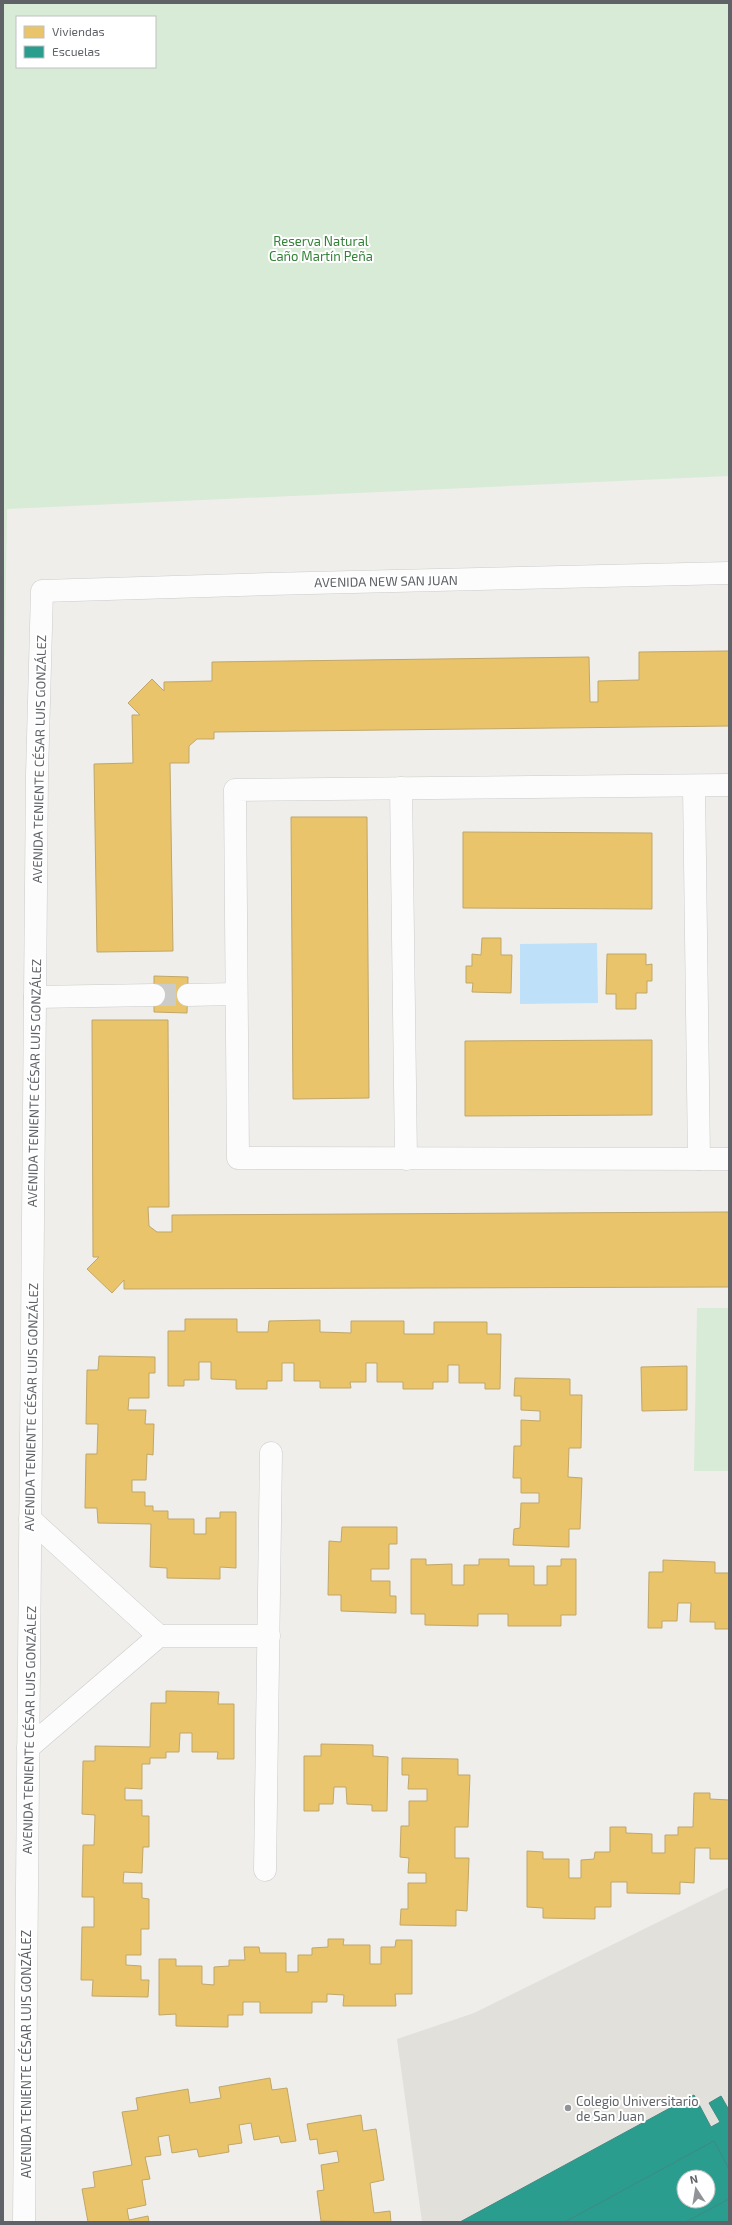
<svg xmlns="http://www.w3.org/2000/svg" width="732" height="2225" font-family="'Exo 2',sans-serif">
	<rect width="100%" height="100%" fill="#efeeea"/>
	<path fill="#e2e0da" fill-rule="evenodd" d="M729,1887v335h-307l-25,-183 77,-26zM684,2177h24v24h-24z"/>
	<g fill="#d8ebd6" fill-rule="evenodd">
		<path d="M3,3h726v473l-722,33 -4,264zM17,17h138v50h-138z"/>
		<polygon points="697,1308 729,1308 729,1471 694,1471"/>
	</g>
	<polygon fill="#bfe0f9" points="597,943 598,1003 520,1004 520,944"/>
	<g fill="#e9c46a" stroke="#c0a769">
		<polygon points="729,651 729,726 214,732 214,739 197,739 189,746 189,763 170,763 173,951 97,952 94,764 133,763 132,715 140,715 128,703 152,679 164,691 164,682 212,681 212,662 589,657 590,702 598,702 598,681 639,680 639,652"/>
		<polygon points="291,817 367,817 369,1098 293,1099"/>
		<polygon points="463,832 652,833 652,909 463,908"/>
		<polygon points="482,938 501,938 501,955 512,955 511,993 472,992 473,983 466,983 466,966 472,966 472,954 481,955"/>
		<polygon points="607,954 646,954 646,965 652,964 652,981 647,981 647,993 636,993 636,1009 616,1009 616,994 606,994"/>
		<polygon points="154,976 188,977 187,1013 154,1012"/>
		<polygon points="92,1020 168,1020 169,1207 148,1207 149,1226 157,1232 172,1232 172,1215 729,1212 729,1287 124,1289 124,1280 112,1293 87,1269 99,1257 93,1257"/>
		<polygon points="652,1040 652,1115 465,1116 465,1041"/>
		<polygon points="185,1319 237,1319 237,1332 268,1332 269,1321 320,1320 320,1332 351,1333 351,1321 404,1321 404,1334 434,1334 434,1322 487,1322 487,1334 501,1334 500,1389 485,1389 485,1383 459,1383 459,1365 448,1365 448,1382 433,1382 433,1389 403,1389 403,1382 377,1382 377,1363 366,1363 366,1382 350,1382 351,1388 320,1388 320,1381 294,1381 294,1363 282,1363 282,1381 267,1381 267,1389 236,1389 236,1380 211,1379 211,1362 199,1362 199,1380 184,1380 184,1386 168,1386 168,1331 185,1331"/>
		<polygon points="99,1356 155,1357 155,1373 149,1373 149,1398 129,1398 128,1410 146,1410 145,1424 154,1424 153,1455 147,1454 146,1480 132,1480 132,1492 145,1492 145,1506 153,1506 153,1511 168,1511 168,1519 194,1519 194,1534 206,1534 206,1518 220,1518 220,1512 236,1512 236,1568 220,1567 220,1579 167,1578 167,1568 150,1567 151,1524 98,1523 97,1508 85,1508 86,1454 97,1454 98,1424 86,1424 87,1370 98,1370"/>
		<polygon points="687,1366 687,1410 642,1411 641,1367"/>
		<polygon points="515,1378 570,1379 570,1395 582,1395 581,1448 569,1448 568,1477 582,1478 580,1529 569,1529 569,1547 513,1545 514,1529 520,1528 521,1503 539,1503 539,1493 521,1493 521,1478 513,1478 514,1446 521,1446 521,1420 540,1421 540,1411 521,1410 521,1396 514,1396"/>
		<polygon points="342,1527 397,1527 397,1544 389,1544 389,1569 371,1569 371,1581 390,1581 390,1596 396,1596 396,1613 341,1611 341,1595 328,1595 329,1541 341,1542"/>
		<polygon points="411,1559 426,1559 426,1565 452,1564 452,1585 464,1585 464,1565 479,1565 479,1559 509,1559 509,1566 534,1566 534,1585 547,1585 547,1566 561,1566 561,1559 576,1559 576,1615 561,1615 561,1626 508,1626 508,1614 478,1614 478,1626 425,1625 425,1614 411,1614"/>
		<polygon points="663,1560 715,1562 715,1573 729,1573 729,1629 715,1629 715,1622 690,1622 691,1603 678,1603 677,1621 662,1621 662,1628 648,1628 649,1572 663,1572"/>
		<polygon points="166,1691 219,1692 218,1704 234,1704 234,1759 217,1759 218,1752 192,1752 192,1733 180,1733 179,1752 166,1752 166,1758 150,1758 150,1764 142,1764 142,1789 125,1788 125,1800 142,1800 142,1816 149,1816 149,1847 143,1847 142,1873 124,1872 123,1883 142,1883 142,1898 149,1899 149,1929 141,1929 141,1955 126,1955 126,1965 141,1966 141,1980 149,1980 148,1997 92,1996 93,1980 81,1980 82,1927 94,1927 94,1897 82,1897 83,1845 94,1845 95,1815 82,1814 83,1761 95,1761 95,1746 150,1747 151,1703 166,1703"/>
		<polygon points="321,1744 373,1745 373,1756 388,1757 387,1811 372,1811 372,1805 347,1804 346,1787 334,1787 333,1804 319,1804 319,1811 304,1811 304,1756 321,1756"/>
		<polygon points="402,1758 458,1759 458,1775 470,1775 468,1827 455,1827 455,1858 469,1858 467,1911 456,1910 456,1926 400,1925 401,1909 408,1909 408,1883 426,1883 426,1873 408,1873 409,1858 400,1857 401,1826 409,1826 409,1801 427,1801 427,1789 408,1789 409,1775 402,1775"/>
		<polygon points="694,1793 710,1793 710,1799 729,1800 729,1859 710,1859 710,1848 695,1848 694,1883 680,1882 680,1894 627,1893 627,1882 611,1882 611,1907 595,1907 595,1919 543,1918 543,1908 527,1907 527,1851 543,1852 543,1859 569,1859 569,1878 581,1878 581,1860 594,1859 595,1852 610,1852 610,1827 626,1827 626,1833 652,1834 652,1853 665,1853 665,1835 678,1835 678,1827 693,1827"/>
		<polygon points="328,1939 344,1939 343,1945 370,1945 370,1964 381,1964 381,1947 395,1947 396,1940 412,1940 412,1994 395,1994 396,2006 343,2006 344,1995 327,1994 327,2002 312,2002 312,2013 260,2013 260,2002 243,2002 243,2015 228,2015 228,2027 176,2026 176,2014 159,2015 159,1959 176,1959 176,1966 202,1966 202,1984 214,1985 214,1967 229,1966 229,1960 245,1960 244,1947 259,1947 260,1953 286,1953 286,1972 298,1972 298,1955 312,1955 312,1948 328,1947"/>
		<polygon points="270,2078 272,2090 287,2088 296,2141 281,2143 279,2136 254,2140 251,2123 239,2125 242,2143 228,2145 229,2152 199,2157 197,2149 172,2153 169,2135 158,2137 161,2155 145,2157 150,2179 142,2180 146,2205 127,2209 129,2220 148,2216 149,2222 88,2222 82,2189 95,2187 93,2172 132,2165 122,2112 138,2110 136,2098 188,2089 190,2103 221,2098 219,2087"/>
		<polygon points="361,2115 363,2131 376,2129 384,2180 370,2183 374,2213 390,2211 391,2222 321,2221 317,2191 324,2190 321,2165 339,2162 337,2151 319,2154 317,2139 310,2140 307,2124"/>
	</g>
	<g fill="#2a9d8f" stroke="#3a8c83" fill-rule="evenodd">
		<polygon points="694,2095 711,2127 720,2122 709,2103 721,2096 729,2110 729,2169 714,2141 565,2222 460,2222"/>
		<path d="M714,2141l15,28v30l-43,23h-121zM684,2177h24v24h-24z"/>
		<polygon points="729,2199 729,2222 686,2222"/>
	</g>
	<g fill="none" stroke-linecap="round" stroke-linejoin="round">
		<polyline stroke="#cbcbca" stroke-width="22" stroke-dasharray="22 11" stroke-linecap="butt" points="154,995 188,995"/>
		<defs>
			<g id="minor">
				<polyline points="729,785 235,790 238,1158 729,1159"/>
				<polyline points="694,786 699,1159"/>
				<polyline points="401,788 406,1159"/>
				<polyline points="188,995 235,994"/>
				<polyline points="35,997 154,995"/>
				<polyline points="30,1519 159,1636"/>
				<polyline points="28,1748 159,1636 269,1636"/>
				<polyline points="265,1870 271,1453"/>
				<polyline points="24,2222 37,775 42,591 269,584 729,573"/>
			</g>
		</defs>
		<use href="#minor" stroke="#cbcccc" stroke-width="23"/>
		<use href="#minor" stroke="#fdfcfc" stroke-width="22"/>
	</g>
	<circle fill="#919496" stroke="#fff" stroke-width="1.5" cx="568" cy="2108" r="4"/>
	<g text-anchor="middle" stroke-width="4" stroke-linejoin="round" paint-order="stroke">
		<g font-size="13" fill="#348238" stroke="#fff">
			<text x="321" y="246">Reserva Natural<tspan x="321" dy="15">Caño Martín Peña</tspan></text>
		</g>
		<g font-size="13" fill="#5f6368" stroke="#fff">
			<text transform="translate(386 581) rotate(-1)" y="5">AVENIDA NEW SAN JUAN</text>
			<text transform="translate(39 759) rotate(-89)" y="5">AVENIDA TENIENTE CÉSAR LUIS GONZÁLEZ</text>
			<text transform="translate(34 1083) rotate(-89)" y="5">AVENIDA TENIENTE CÉSAR LUIS GONZÁLEZ</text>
			<text transform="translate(31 1407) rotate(-89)" y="5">AVENIDA TENIENTE CÉSAR LUIS GONZÁLEZ</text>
			<text transform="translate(29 1730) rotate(-89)" y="5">AVENIDA TENIENTE CÉSAR LUIS GONZÁLEZ</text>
			<text transform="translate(26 2054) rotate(-90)" y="5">AVENIDA TENIENTE CÉSAR LUIS GONZÁLEZ</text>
		</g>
		<g font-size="13" fill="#5f6368" stroke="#fff" text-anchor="start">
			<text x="576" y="2106">Colegio Universitario<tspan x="576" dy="15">de San Juan</tspan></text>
		</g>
	</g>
	<rect width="732" height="2225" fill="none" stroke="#5f6368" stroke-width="8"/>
	<rect x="16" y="16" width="140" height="52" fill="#ffffff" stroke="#bfc1c3"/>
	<rect x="24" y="26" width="20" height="12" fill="#e9c46a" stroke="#bfc1c3"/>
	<text x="52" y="36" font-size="12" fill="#5f6368">Viviendas</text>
	<rect x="24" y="46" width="20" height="12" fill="#2a9d8f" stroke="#bfc1c3"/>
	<text x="52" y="56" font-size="12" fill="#5f6368">Escuelas</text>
	<g transform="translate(696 2189) rotate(348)"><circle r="19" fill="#ffffff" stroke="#bfc1c3"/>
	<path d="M0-3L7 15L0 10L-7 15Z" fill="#919496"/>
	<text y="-6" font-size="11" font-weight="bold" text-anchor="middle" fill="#5f6368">N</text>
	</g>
</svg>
